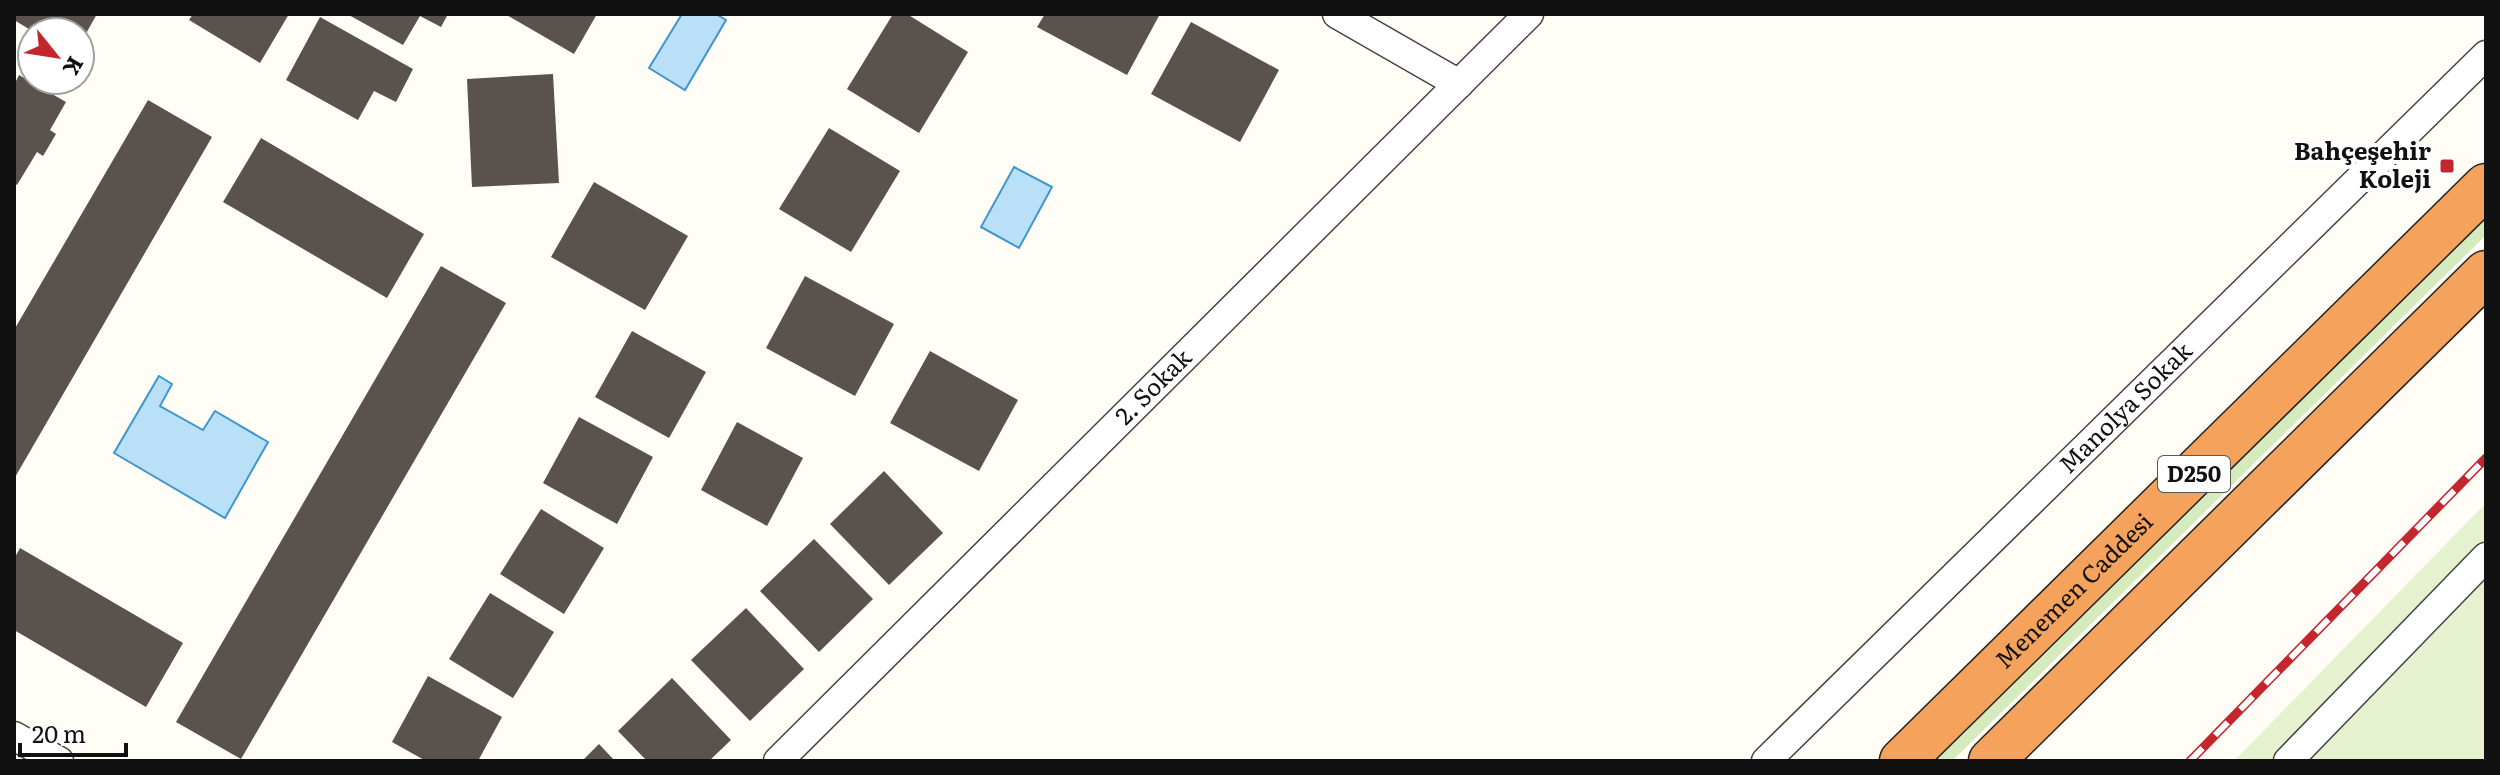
<svg xmlns="http://www.w3.org/2000/svg" width="2500" height="775" font-family="Literata,serif">
	<rect width="100%" height="100%" fill="#fffdf5"/>
	<polygon fill="#d5ebbd" points="2486,215 2486,235 1952,761 1932,761"/>
	<polygon fill="#e6f2cf" points="2486,503 2486,761 2234,761"/>
	<g fill="#b9e0f7" stroke="#3f96cf" stroke-width="2">
		<polygon points="682,14 716,14 726,20 685,90 649,68"/>
		<polygon points="1014,167 1052,187 1019,248 981,227"/>
		<polygon points="159,376 172,384 160,406 203,430 215,411 268,442 225,518 114,453"/>
	</g>
	<g fill="#5a524d">
		<polygon points="14,14 97,14 80,44 80,32 34,32 14,20"/>
		<polygon points="193,14 289,14 260,63 189,20"/>
		<polygon points="347,14 448,14 441,27 420,16 403,45"/>
		<polygon points="505,14 597,14 574,54"/>
		<polygon points="893,14 907,14 968,52 919,133 847,89"/>
		<polygon points="1045,14 1160,14 1127,75 1037,27"/>
		<polygon points="320,17 413,69 396,102 374,91 358,120 286,80"/>
		<polygon points="1191,22 1279,70 1240,142 1151,94"/>
		<polygon points="553,74 559,183 472,187 467,79"/>
		<polygon points="19,75 66,102 50,130 56,134 43,156 37,152 17,185 14,183 14,85"/>
		<polygon points="148,100 212,137 14,479 14,330"/>
		<polygon points="829,128 900,171 851,252 779,209"/>
		<polygon points="261,138 424,234 387,298 223,202"/>
		<polygon points="594,182 688,236 645,310 551,257"/>
		<polygon points="441,266 506,303 241,759 176,722"/>
		<polygon points="805,276 894,324 855,396 766,348"/>
		<polygon points="632,331 706,372 669,438 595,397"/>
		<polygon points="930,351 1018,400 979,471 890,423"/>
		<polygon points="579,417 653,457 617,524 543,483"/>
		<polygon points="737,422 803,458 767,526 701,490"/>
		<polygon points="884,471 943,533 889,585 830,524"/>
		<polygon points="541,509 604,548 564,614 500,574"/>
		<polygon points="814,539 873,599 819,652 760,591"/>
		<polygon points="20,548 183,643 146,707 14,630 14,559"/>
		<polygon points="490,593 554,632 513,698 449,659"/>
		<polygon points="746,608 804,669 750,721 691,660"/>
		<polygon points="428,676 502,717 478,761 426,761 392,742"/>
		<polygon points="672,678 731,740 709,761 647,761 618,731"/>
		<polygon points="599,744 615,761 582,761"/>
	</g>
	<g fill="none" stroke-linecap="round" stroke-linejoin="round">
		<defs>
			<g id="street">
				<polyline points="1337,14 1459,84"/>
				<polyline points="14,736 59,761"/>
				<path id="s1" d="M778,761l751,-747"/>
				<path id="s2" d="M1766,761l720,-706"/>
				<polyline points="2288,761 2486,557"/>
			</g>
			<g id="highway">
				<path id="s3" d="M1902,761l584,-575"/>
				<polyline points="1991,761 2486,273"/>
			</g>
		</defs>
		<use href="#street" stroke="#444" stroke-width="31"/>
		<use href="#highway" stroke="#222" stroke-width="47"/>
		<use href="#street" stroke="#fff" stroke-width="28"/>
		<use href="#highway" stroke="#f5a25d" stroke-width="44"/>
		<defs>
			<polyline id="rail" points="2190,761 2486,458"/>
		</defs>
		<use href="#rail" stroke="#c4262e" stroke-width="9"/>
		<use href="#rail" stroke="#fff" stroke-width="6" stroke-dasharray="18" stroke-linecap="butt"/>
	</g>
	<rect fill="#c4262e" stroke="#fff" stroke-width="3" x="2439" y="158" width="16" height="16" rx="4"/>
	<g text-anchor="middle" stroke-width="8" stroke-linejoin="round" paint-order="stroke">
		<rect fill="#fff" stroke="#585858" stroke-width="2" x="2158" y="456" width="72" height="36" rx="6"/>
		<g font-size="22" font-weight="bold" fill="#111">
			<text x="2194" y="482">D250</text>
		</g>
		<g font-size="24" font-weight="bold" fill="#111" stroke="#fff" text-anchor="end">
			<text x="2431" y="160">Bahçeşehir<tspan x="2431" dy="28">Koleji</tspan></text>
		</g>
		<g font-size="24" fill="#111" stroke="#fff">
			<text dy="8" stroke="none"><textPath href="#s1" startOffset="530">2. Sokak</textPath></text>
			<text dy="8" stroke="none"><textPath href="#s2" startOffset="504">Manolya Sokak</textPath></text>
			<text dy="8" stroke="none"><textPath href="#s3" startOffset="242">Menemen Caddesi</textPath></text>
		</g>
	</g>
	<rect width="2500" height="775" fill="none" stroke="#111111" stroke-width="32"/>
	<g transform="translate(56 56) rotate(120)"><circle r="38" fill="#ffffff" stroke="#a0a0a0" stroke-width="2"/>
	<path d="M0-6L14 30L0 20L-14 30Z" fill="#c4262e"/>
	<text y="-12" font-size="22" font-weight="bold" text-anchor="middle" fill="#111111">K</text>
	</g>
	<path d="M20 743v12h106v-12" fill="none" stroke="#111111" stroke-width="4"/>
	<text x="32" y="743" font-size="24" fill="#111111" stroke="#ffffff" stroke-width="6" paint-order="stroke">20 m</text>
</svg>
